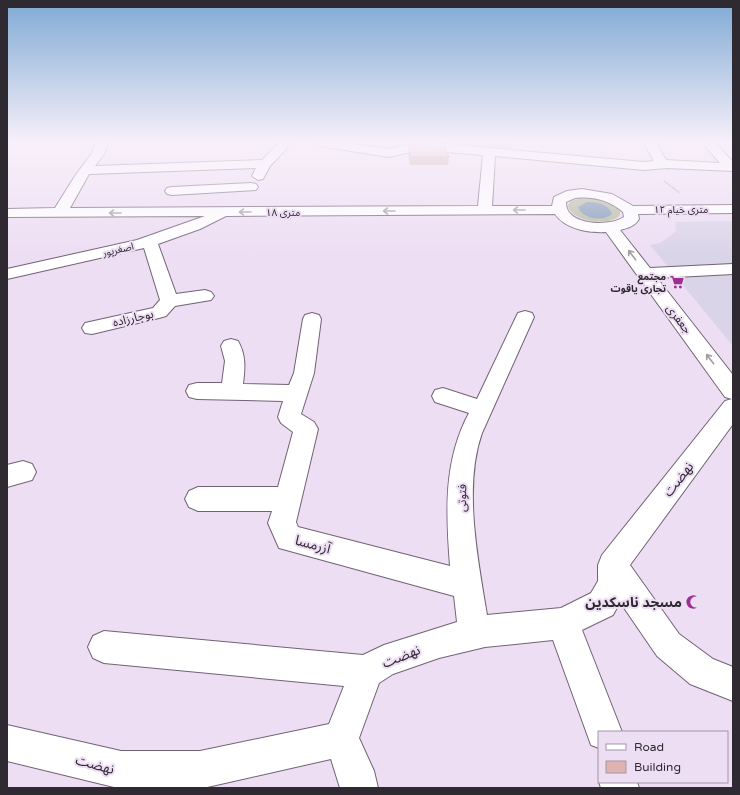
<svg xmlns="http://www.w3.org/2000/svg" width="740" height="795" font-family="'Varela Round','Noto Sans Arabic',sans-serif">
	<rect width="100%" height="100%" fill="#eedef4"/>
	<polygon fill="#dad4e8" points="733,221 733,346 650,245 660,243 670,236 676,231 675,222"/>
	<path fill="#b7bba1" d="M581,198c14,-1 30,1 39,13v4c-10,12 -50,7 -52,-10l3,-4z"/>
	<path fill="#8198b6" d="M587,202c9,0 22,2 25,12 -9,8 -30,5 -34,-7z"/>
	<g fill="none" stroke-linecap="round" stroke-linejoin="round">
		<defs>
			<g id="minor">
				<path d="M96,143h12l-4,11 -9,12 167,-6 17,-17h13l-22,23 -7,13 -5,1 -6,-4 4,-8 -167,6 -19,34 408,-2 5,-51 -37,-3 -40,1 -17,4 -70,-11 -6,-3h31l45,6 17,-4 40,-1 198,18 10,-1 -10,-18h12l10,17 54,3 -16,-18 2,-2h9l18,19v9l-66,-3 -23,2 -149,-14 -3,50h60l2,-9 13,-6 15,-2 30,5 21,12 100,-1v8l-95,1 1,5c-4,7 -11,9 -19,11l30,38 83,-4v10l-76,4 76,97v49l-103,141 49,69 34,25 20,8v34l-43,-17 -33,-28 -37,-54 -7,13 -31,15 40,102h-23v16l-8,-3 -38,-105 -68,7 -46,11 -46,16 -14,9 -20,55 15,33 4,17h-38l-9,-29 -128,29h-85l-111,-27v-36l114,26h79l129,-27 15,-38 -240,-23 -11,-5 -5,-11 5,-11 11,-5 259,24 21,-10 73,-23 -3,-26 -175,-48 -11,-25 4,-12h-74l-9,-4 -4,-8 4,-8 9,-4h80l15,-55 -12,-9 -3,-6 5,-16 -86,-2 -8,-2 -3,-6 3,-6 8,-2h25l3,-22 -4,-15 3,-5 7,-2 7,2c8,14 7,27 5,43l46,1 5,-12 9,-54 2,-4 7,-2 7,2 2,4 -7,54 -13,41 13,8 4,7 -22,93 2,5 152,39c-4,-52 -7,-105 19,-153l-34,-11 -3,-6 3,-6 8,-2 34,11 39,-82 2,-4 7,-2 7,2 2,4 -52,116c-19,54 -4,127 5,182l74,-7 30,-15 7,-12v-16l4,-10 123,-154 7,-2 -7,-2 -119,-165c-17,1 -41,-3 -51,-18l-329,2 -26,13 -42,15 18,50 29,-4 6,2 3,4 -3,4 -36,6 -9,10 -7,2 -67,16 -7,-1 -3,-5 3,-5 68,-15 7,-8 -16,-52 -137,31v-10l130,-29 68,-24 -198,1v-8l48,-1 20,-32 17,-23zM575,198c18,-2 34,2 48,14l1,5c-14,10 -59,9 -58,-15z"/>
				<polygon points="251,183 256,184 258,187 256,190 172,195 167,194 165,191 167,188 172,187"/>
				<polygon points="23,461 32,464 36,472 32,480 7,487 7,465"/>
				<polygon points="599,782 637,782 639,788 601,788"/>
			</g>
		</defs>
		<use href="#minor" stroke="#716276" stroke-width="2"/>
		<polyline stroke="#a094a4" stroke-width="1.5" stroke-dasharray="1 1" stroke-linecap="butt" points="664,181 680,193"/>
		<use href="#minor" fill="#fff" fill-rule="evenodd"/>
	</g>
	<g fill="#c09a96">
		<polygon points="453,143 514,143 512,148"/>
		<polygon points="409,146 449,157 448,165 410,165 408,154"/>
	</g>
	<polygon fill="#dfb3af" stroke="#9c7d7a" points="409,146 445,146 449,157 411,157"/>
	<defs><path id="oneway-shaft" d="M-6 0H5M1.5-3L5.5 0L1.5 3" fill="none" stroke-width="1.6" stroke-linecap="round" stroke-linejoin="round"/></defs>
	<g stroke="#a19fa2">
		<use href="#oneway-shaft" transform="translate(519 210) rotate(180)"/>
		<use href="#oneway-shaft" transform="translate(389 211) rotate(180)"/>
		<use href="#oneway-shaft" transform="translate(245 212) rotate(180)"/>
		<use href="#oneway-shaft" transform="translate(115 213) rotate(180)"/>
		<use href="#oneway-shaft" transform="translate(632 255) rotate(-127)"/>
		<use href="#oneway-shaft" transform="translate(710 359) rotate(-127)"/>
	</g>
	<linearGradient id="sky" x2="0" y2="1"><stop stop-color="#7fa9d4"/><stop offset="0.56" stop-color="#f7f0fa"/><stop offset="1" stop-color="#f7f0fa" stop-opacity="0"/></linearGradient>
	<rect width="740" height="254" fill="url(#sky)"/>
	<defs>
		<symbol id="supermarket-bare" viewBox="-9 -9 18 18"><path d="M-6-5.5h2.5l.6 2H6L4.5 2H-2.5L-4.4-4H-6ZM-1.5 3.2a1.3 1.3 0 1 0 .1 0ZM3 3.2a1.3 1.3 0 1 0 .1 0Z" fill="#9b3091" stroke="#eedef4" stroke-width="2.5" paint-order="stroke"/></symbol>
		<symbol id="mosque-bare" viewBox="-9 -9 18 18"><path d="M3.5-4.9A6 6 0 1 0 3.5 4.9A5 5 0 1 1 3.5-4.9Z" fill="#9b3091" stroke="#eedef4" stroke-width="2.5" paint-order="stroke"/></symbol>
	</defs>
	<g fill-rule="evenodd">
		<use href="#supermarket-bare" x="667" y="272" width="20" height="20"/>
		<use href="#mosque-bare" x="683" y="592" width="20" height="20"/>
	</g>
	<g text-anchor="middle" stroke-width="4" stroke-linejoin="round" paint-order="stroke">
		<g font-size="10" fill="#2f2931" stroke="#eedef4">
			<text x="681" y="213">۱۲ متری خیام</text>
			<text x="283" y="216">۱۸ متری</text>
			<text transform="translate(118 249) rotate(-13)" y="4">اصغرپور</text>
		</g>
		<g font-size="10" font-weight="bold" fill="#2f2931" stroke="#eedef4" text-anchor="end">
			<text x="666" y="280">مجتمع<tspan x="666" dy="12">تجاری یاقوت</tspan></text>
		</g>
		<g font-size="12" fill="#2f2931" stroke="#eedef4">
			<text transform="translate(133 318) rotate(-13)" y="4">بوجارزاده</text>
			<text transform="translate(679 319) rotate(53)" y="4">جعفری</text>
			<text transform="translate(462 498) rotate(-89)" y="4">فتوتی</text>
		</g>
		<g font-size="14" fill="#2f2931" stroke="#eedef4">
			<text transform="translate(678 479) rotate(-52)" y="5">نهضت</text>
			<text transform="translate(313 544) rotate(15)" y="5">آزرمسا</text>
			<text transform="translate(401 656) rotate(-22)" y="5">نهضت</text>
			<text transform="translate(95 764) rotate(15)" y="5">نهضت</text>
		</g>
		<g font-size="14" font-weight="bold" fill="#2f2931" stroke="#eedef4" text-anchor="end">
			<text x="682" y="607">مسجد ناسکدین</text>
		</g>
	</g>
	<rect width="740" height="795" fill="none" stroke="#2f2931" stroke-width="16"/>
	<rect x="598" y="731" width="130" height="52" fill="#eedef4" stroke="#a296a6"/>
	<rect x="606" y="744" width="20" height="6" fill="#ffffff" stroke="#a296a6"/>
	<text x="634" y="751" font-size="12" fill="#2f2931">Road</text>
	<rect x="606" y="761" width="20" height="12" fill="#dfb3af" stroke="#a296a6"/>
	<text x="634" y="771" font-size="12" fill="#2f2931">Building</text>
</svg>
